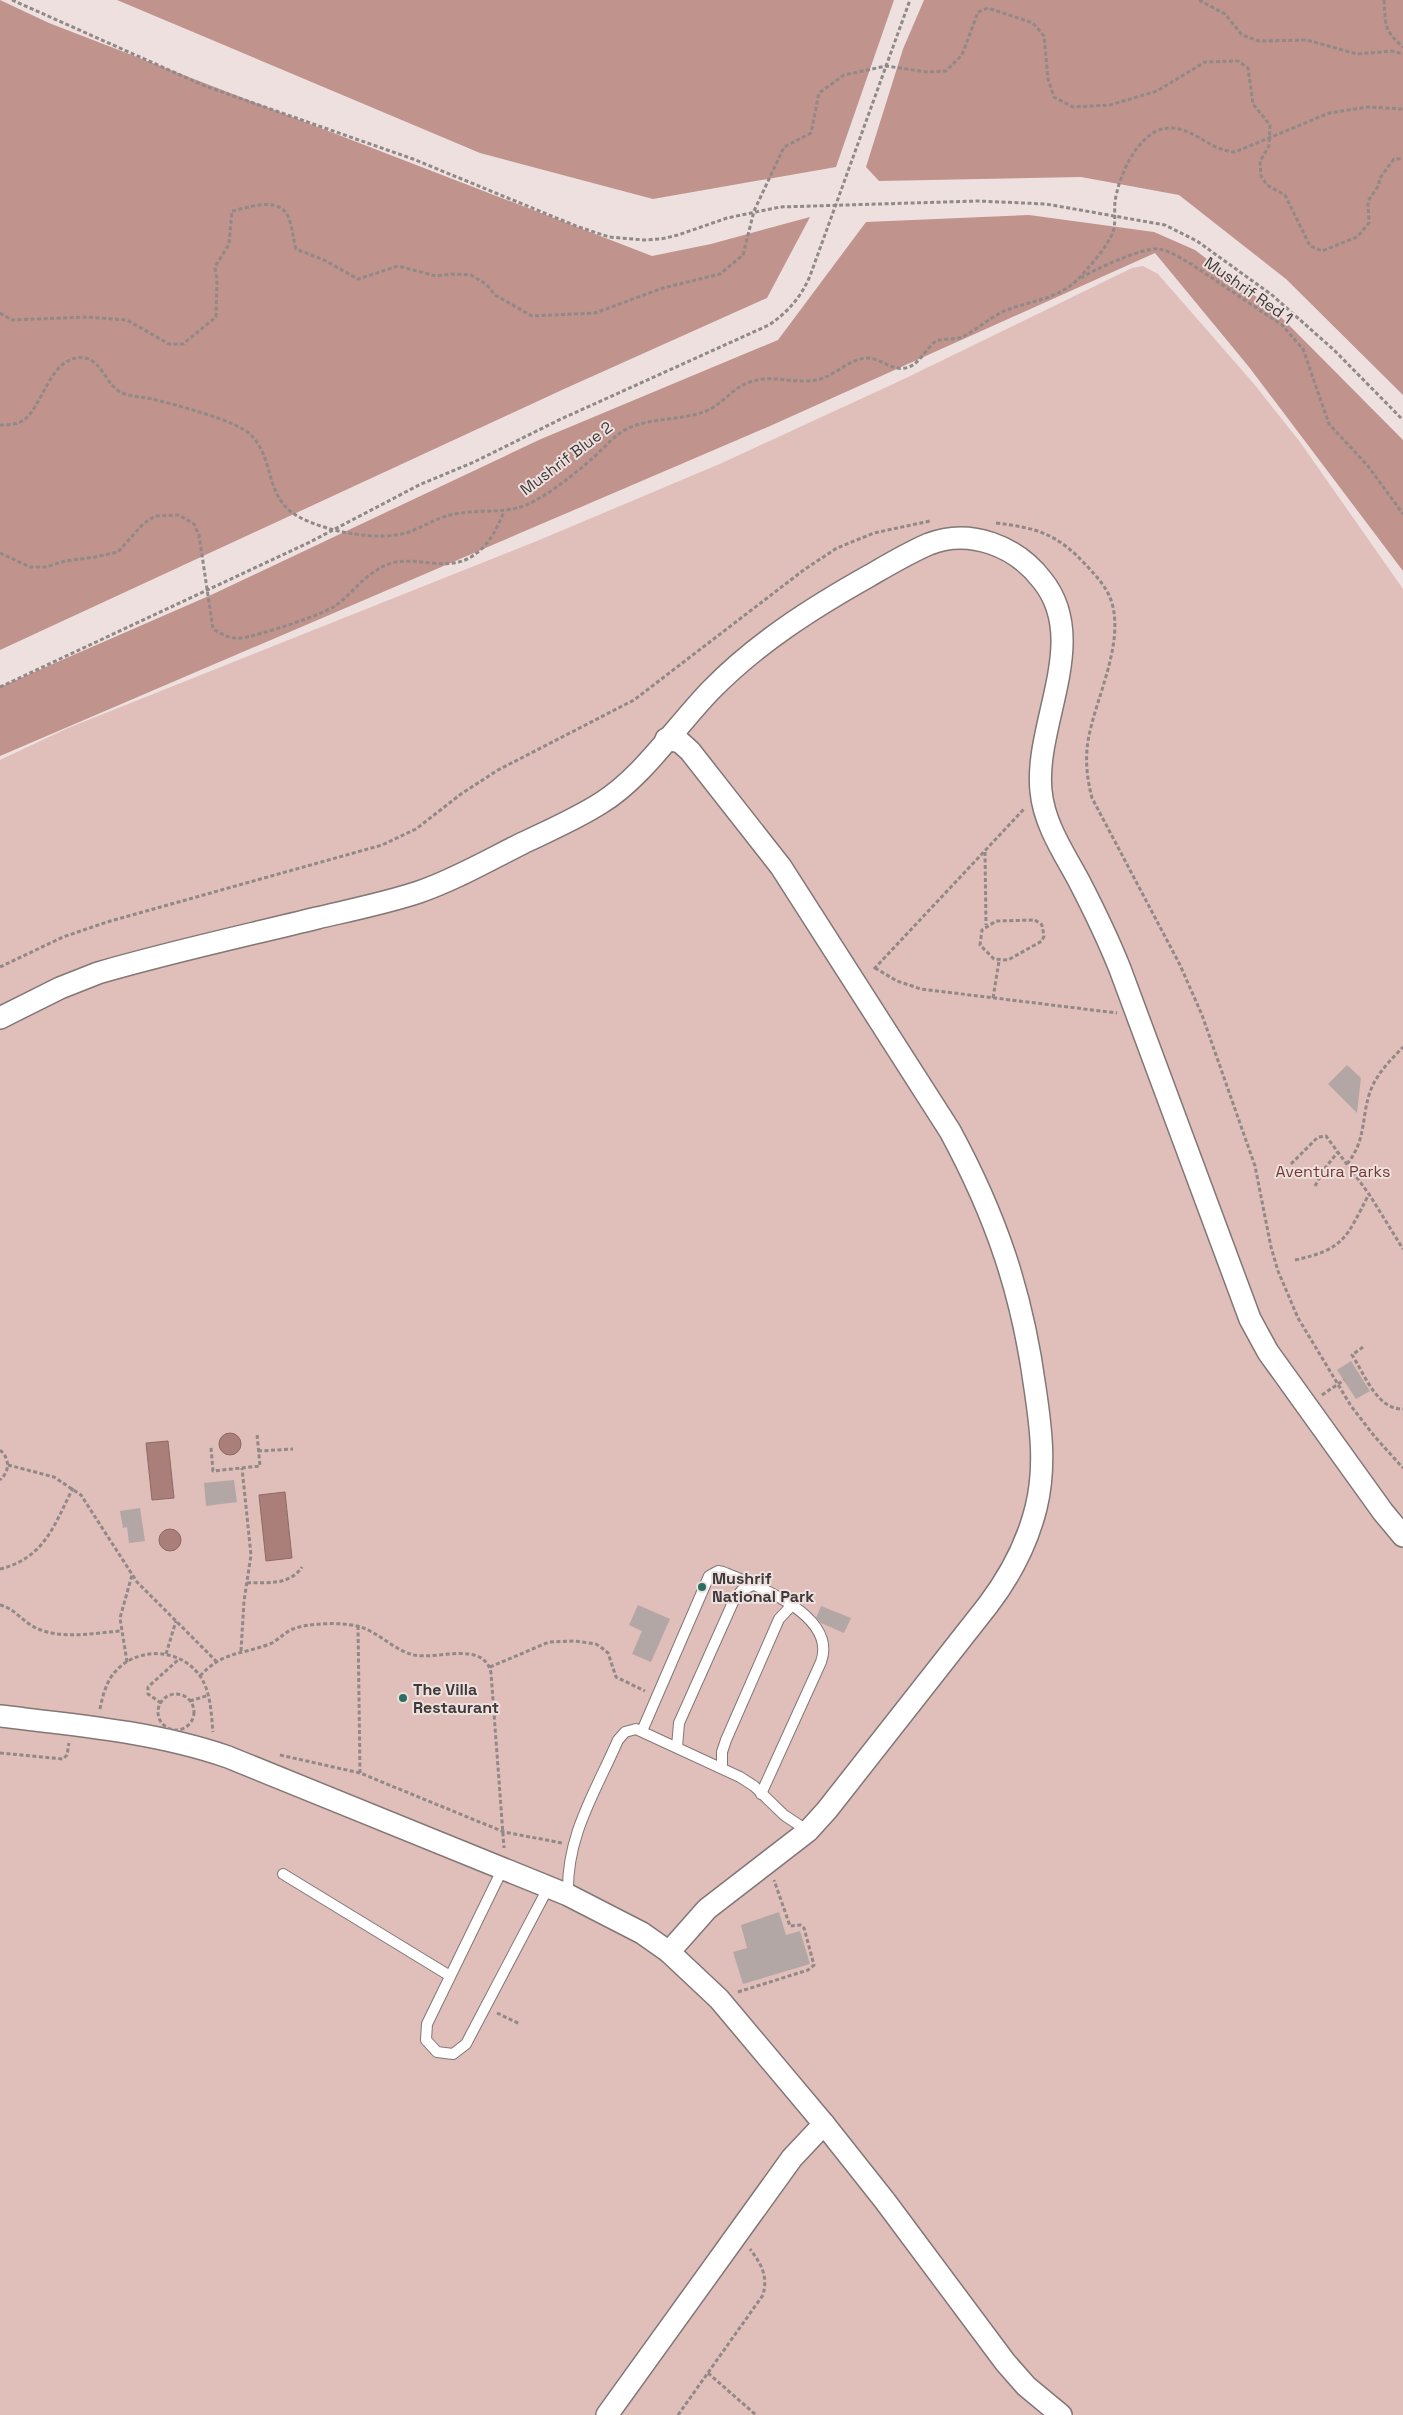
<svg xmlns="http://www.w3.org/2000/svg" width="1403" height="2415" font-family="'Space Grotesk',sans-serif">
	<rect width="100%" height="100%" fill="#ede0de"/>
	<polygon fill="#e0beb9" points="1143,266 1158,274 1254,384 1300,442 1403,589 1403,2415 0,2415 0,760 68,728 537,541 722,463 904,379 1132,268"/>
	<g fill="#c0938d">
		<polygon points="0,0 49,23 652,256 711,244 810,217 767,298 564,389 0,650"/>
		<polygon points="117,0 894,0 836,167 653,199 480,153"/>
		<polygon points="924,0 1403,0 1403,395 1286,279 1179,195 1081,177 879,181 866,167 903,49"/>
		<polygon points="1029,215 1154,232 1195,250 1275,311 1403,440 1403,571 1249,367 1155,253 770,426 0,756 0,687 211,595 541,439 778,340 866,222"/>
	</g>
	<g fill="#ab7f79" stroke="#8b6a66">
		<circle cx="230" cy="1444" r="11"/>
		<polygon points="168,1441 174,1498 152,1500 146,1443"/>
		<polygon points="285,1492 292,1558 266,1561 259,1495"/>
		<circle cx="170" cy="1540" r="11"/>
	</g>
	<g fill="#b3a7a5">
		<polygon points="1347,1065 1361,1078 1357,1113 1328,1084"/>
		<polygon points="1351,1361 1370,1391 1356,1399 1337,1370"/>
		<polygon points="234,1480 237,1502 206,1506 204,1483"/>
		<polygon points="140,1508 145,1541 129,1543 127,1527 123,1528 120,1511"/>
		<polygon points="638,1605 670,1619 651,1662 632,1654 642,1631 629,1625"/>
		<polygon points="821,1606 851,1618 844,1633 821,1623 816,1618"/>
		<polygon points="779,1912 786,1935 800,1931 810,1964 743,1984 733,1952 747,1948 741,1925"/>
	</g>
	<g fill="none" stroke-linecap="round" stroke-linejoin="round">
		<defs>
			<g id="service">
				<path d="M642,1731l67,-155 9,-5 5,1c33,13 115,43 98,90l-60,132"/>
				<polyline points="677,1747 679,1723 734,1600 742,1590 753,1585"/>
				<polyline points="722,1768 722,1752 726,1740 779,1619 793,1604"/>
				<polyline points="503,1868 427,2024 426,2040 437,2052 453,2054 466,2044 548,1888"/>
				<polyline points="283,1874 450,1976"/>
				<path d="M568,1895c-2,-59 27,-102 50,-155l7,-8 11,-3 104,48 14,9 30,29 24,16"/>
			</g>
			<g id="minor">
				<path d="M666,739l14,3 10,9 91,116 169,264c46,85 72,161 85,257 6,40 11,80 1,120 -9,36 -26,68 -48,97l-161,205 -19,21 -101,78 -38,43"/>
				<path d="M0,1018l60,-30 38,-15c72,-21 146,-37 219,-55 34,-8 69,-15 102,-26 35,-12 68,-31 102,-48 27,-13 55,-25 80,-41 41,-25 76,-78 110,-113 46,-47 101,-82 158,-114 19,-11 39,-23 60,-32 41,-16 87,2 113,36 49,60 -8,144 -1,211 3,33 23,62 38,90 15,29 29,58 41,88l130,350 18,33 115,160 20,24"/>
				<path d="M0,1716c76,9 156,16 228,41l340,138 74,38 27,19 50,47 105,125 61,77 120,161 21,24 35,29"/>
				<polyline points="607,2415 792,2158 824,2124"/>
			</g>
		</defs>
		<use href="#service" stroke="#827775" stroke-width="12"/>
		<use href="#minor" stroke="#827775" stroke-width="24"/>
		<g stroke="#918987" stroke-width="3" stroke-dasharray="4 2.5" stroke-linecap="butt">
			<polyline points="12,0 205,86 413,159 576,226 609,237 644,240 661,239 678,235 727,218 780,207 978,201 1046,204 1165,225 1197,241 1272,295 1334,350 1403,420"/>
			<polyline points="1199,0 1225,14 1242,35 1259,41 1307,40 1357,54 1392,51 1403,54"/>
			<path d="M1384,0c2,26 -1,29 19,47"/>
			<path d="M1081,278c14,-9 62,-31 78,-29 11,2 22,9 32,15l91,61 21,24 26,75 39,42 35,48"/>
			<path d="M0,313l12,7 75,-3 40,3 42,24h14l33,-27 1,-37 -2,-13 14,-23 3,-33c19,-4 51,-17 58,11 3,9 3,17 6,27l28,11 34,19 40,-13 38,10 16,-2 19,1 15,9 9,11 37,21 63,-3 68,-25 57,-14 23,-19 11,-44 30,-64 27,-14 8,-40 25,-18 42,-9 41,6 19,-1 16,-16 16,-43 10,-4 45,15 11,13 4,43 6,18 19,10 37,-2 47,-14 48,-29 33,-1 10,7 5,36 17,21 -1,21 -9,15 1,15 6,9 18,10 25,51 12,5 35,-14 12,-14 -1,-22 11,-16v-6l15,-20h9"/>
			<path d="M0,425c7,0 15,0 22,-4 20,-10 28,-69 63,-63 19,4 21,30 40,36 9,3 18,3 27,5 21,5 86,22 99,36 25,25 12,64 50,83 28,14 78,24 108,14 16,-6 29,-15 46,-18 29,-6 55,2 81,-14 20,-11 41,-28 58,-43 10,-9 18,-19 29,-26 24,-14 55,-10 81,-19 18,-7 28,-24 46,-30 21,-8 44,2 66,-2 18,-3 32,-21 51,-22 15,0 26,15 42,9 12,-5 17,-19 27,-26 9,-3 18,-1 26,-4 15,-7 27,-19 42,-26 25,-10 52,-11 73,-31 10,-10 31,-34 36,-48 3,-9 1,-20 2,-30 3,-24 21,-66 47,-73 28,-7 46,22 73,23l94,-39 40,-6 34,2"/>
			<path d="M996,523c42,5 61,11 90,42 11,12 21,22 26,38 12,43 -17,96 -24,138 -3,19 -1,38 4,57l88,167 22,50 53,151 16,81 7,24 20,47 53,88 24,31 28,31"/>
			<path d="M0,553l30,14h16l19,-6 30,-4 23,-5 25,-28 12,-8 24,-1 15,9 5,11 14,94c10,6 17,10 28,9 17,-2 81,-23 94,-32 19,-14 33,-36 57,-43 25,-7 54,9 79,-6 18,-11 25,-27 33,-45"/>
			<path d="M0,687l310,-145 111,-58 53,-22 87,-43 208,-94c19,-13 32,-28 41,-49l100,-276"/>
			<polyline points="985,852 986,925"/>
			<polygon points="1035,920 1042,925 1044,936 1042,941 1008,960 994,959 980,945 982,930 996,921"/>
			<polyline points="0,967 63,937 107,922 382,845 416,829 461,794 498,770 634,700 805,569 837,548 874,533 930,521"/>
			<polyline points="875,968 897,981 921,989 1117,1013"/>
			<polyline points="874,969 1024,809"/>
			<polyline points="993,998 999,961"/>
			<polyline points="1291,1164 1318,1137 1326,1136 1369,1194 1403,1249"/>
			<path d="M1347,1164c19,-24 14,-42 22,-69 6,-20 20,-33 34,-48"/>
			<polyline points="1315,1186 1325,1168 1338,1152"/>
			<path d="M1295,1260c50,-11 51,-22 74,-66"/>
			<path d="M1363,1347l-11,8c12,18 25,55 51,54"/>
			<polyline points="1322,1395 1344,1380"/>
			<polyline points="211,1448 213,1471 260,1466 257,1434"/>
			<path d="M0,1450c10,9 10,21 0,30"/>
			<polyline points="258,1451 293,1449"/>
			<polyline points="8,1465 54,1477 81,1495 137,1582 216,1661"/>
			<path d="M0,1569c45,-11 54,-44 73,-81"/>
			<path d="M247,1583c21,-1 42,3 55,-16"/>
			<path d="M0,1605c14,3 23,17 36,23 26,12 57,5 85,3"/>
			<polyline points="358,1626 360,1773"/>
			<polyline points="241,1651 244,1601 251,1555 242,1468"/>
			<polyline points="166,1654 176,1621"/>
			<polyline points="127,1662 120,1618 132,1575"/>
			<polyline points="490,1667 549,1642 575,1641 596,1644 602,1648 608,1653 616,1677 645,1691"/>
			<path d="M200,1676c22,-24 39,-21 67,-31 10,-3 16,-12 26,-16 16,-6 46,-7 64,-3 21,5 36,24 57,29 24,5 70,-15 77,18l13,175"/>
			<circle cx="176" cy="1712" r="18"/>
			<polyline points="190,1701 209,1695"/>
			<polyline points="161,1703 148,1694 148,1687 179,1659"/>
			<path d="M100,1709c2,-11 5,-22 11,-32 21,-31 68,-31 89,-1 11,16 11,37 13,56"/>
			<polyline points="0,1753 63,1759 67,1755 69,1743"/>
			<polyline points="280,1755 360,1773 504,1832 562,1843"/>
			<polyline points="738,1992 808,1970 814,1965 804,1928 801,1925 790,1926 774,1880"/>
			<polyline points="497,2013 520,2024"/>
			<polyline points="708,2373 756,2415"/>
			<path d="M678,2415l85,-120c5,-19 -1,-30 -13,-46"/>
		</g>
		<use href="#service" stroke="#fff" stroke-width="10"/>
		<use href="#minor" stroke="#fff" stroke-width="21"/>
	</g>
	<g fill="#2c6f62" stroke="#ede0de" stroke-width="2">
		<circle cx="702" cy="1587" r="5"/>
		<circle cx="403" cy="1698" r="5"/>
	</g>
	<g text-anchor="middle" stroke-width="4" stroke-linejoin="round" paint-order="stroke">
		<g font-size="16" fill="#3f3a39" stroke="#ede0de">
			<text transform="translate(1249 290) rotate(35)" y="6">Mushrif Red 1</text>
			<text transform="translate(566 458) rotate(-37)" y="6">Mushrif Blue 2</text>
		</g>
		<g font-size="16" fill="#753932" stroke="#ede0de">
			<text x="1333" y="1177">Aventura Parks</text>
		</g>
		<g font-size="16" font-weight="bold" fill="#3f3a39" stroke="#ede0de" text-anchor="start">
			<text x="712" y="1584">Mushrif<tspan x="712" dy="18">National Park</tspan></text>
			<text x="413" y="1695">The Villa<tspan x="413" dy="18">Restaurant</tspan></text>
		</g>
	</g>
</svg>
